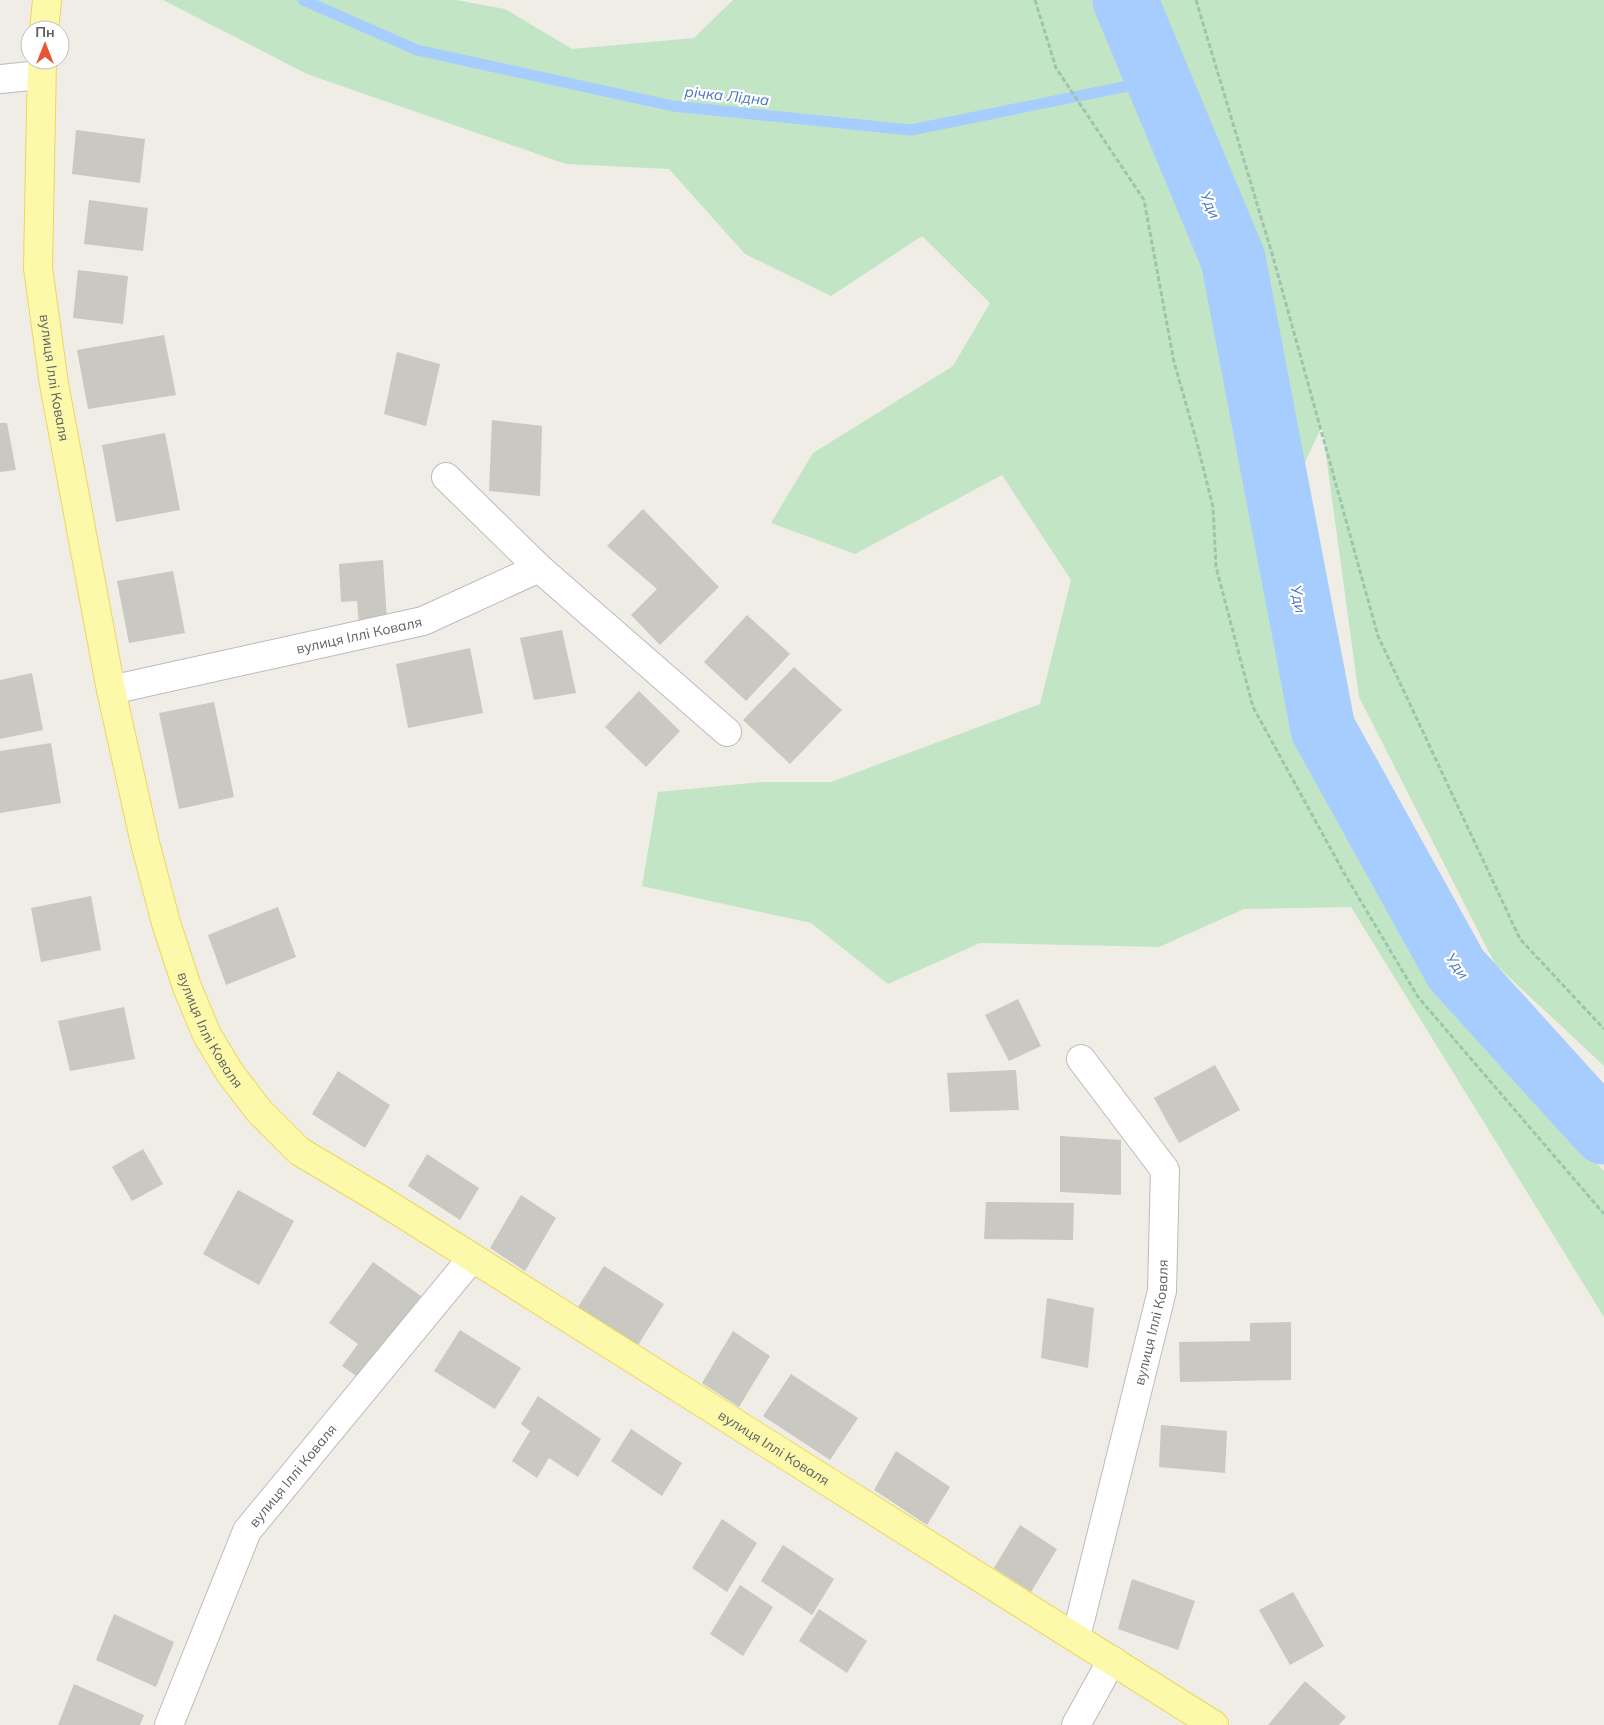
<svg xmlns="http://www.w3.org/2000/svg" width="1604" height="1725" font-family="Mulish,sans-serif">
	<rect width="100%" height="100%" fill="#efede5"/>
	<g fill="#c2e5c6">
		<polygon points="163,0 456,0 505,9 572,49 694,38 733,0 1109,0 1218,267 1293,727 1475,1034 1604,1171 1604,1317 1351,907 1244,909 1159,947 980,943 888,984 811,923 642,886 658,792 762,782 831,782 1040,704 1071,580 1002,475 855,554 771,523 813,453 953,366 990,303 922,236 831,296 745,254 669,169 566,164 307,74"/>
		<polygon points="1140,0 1604,0 1604,1066 1495,964 1359,697 1322,426 1290,494 1240,243"/>
	</g>
	<g fill="none" stroke-linecap="round" stroke-linejoin="round">
		<polyline stroke="#a6cdfd" stroke-width="11" points="303,0 417,50 673,106 911,130 1158,80"/>
		<polyline stroke="#a6cdfd" stroke-width="65" points="1125,0 1233,259 1323,729 1456,969 1604,1132"/>
	</g>
	<g fill="#c9c8c1">
		<polygon points="76,130 145,139 140,183 72,174"/>
		<polygon points="89,200 148,208 143,251 84,244"/>
		<polygon points="78,270 128,276 123,324 73,318"/>
		<polygon points="164,335 176,395 88,409 77,350"/>
		<polygon points="397,352 440,364 426,426 384,414"/>
		<polygon points="492,420 542,426 540,496 489,491"/>
		<polygon points="0,423 7,423 16,470 0,472"/>
		<polygon points="165,433 180,510 116,522 102,445"/>
		<polygon points="643,509 719,587 660,645 631,615 657,589 607,546"/>
		<polygon points="383,560 387,621 359,624 357,601 341,602 339,564"/>
		<polygon points="173,571 185,633 129,643 117,581"/>
		<polygon points="747,615 790,654 746,701 704,662"/>
		<polygon points="562,630 576,693 534,700 520,638"/>
		<polygon points="470,648 483,713 408,728 396,664"/>
		<polygon points="794,667 842,710 790,764 743,720"/>
		<polygon points="32,673 43,730 0,739 0,680"/>
		<polygon points="639,691 680,731 646,767 605,727"/>
		<polygon points="214,702 234,797 179,809 159,713"/>
		<polygon points="51,743 61,803 0,813 0,751"/>
		<polygon points="91,896 101,950 41,962 31,908"/>
		<polygon points="278,907 296,957 226,985 208,935"/>
		<polygon points="1018,999 1041,1046 1009,1061 985,1015"/>
		<polygon points="124,1007 135,1059 70,1071 58,1021"/>
		<polygon points="1215,1065 1240,1110 1179,1143 1154,1098"/>
		<polygon points="1016,1070 1019,1110 950,1112 947,1073"/>
		<polygon points="338,1071 390,1105 365,1148 312,1114"/>
		<polygon points="1060,1136 1121,1140 1121,1195 1060,1192"/>
		<polygon points="143,1149 163,1184 132,1201 112,1167"/>
		<polygon points="427,1154 479,1188 460,1220 408,1186"/>
		<polygon points="238,1190 294,1221 259,1285 203,1254"/>
		<polygon points="521,1195 556,1218 525,1271 490,1248"/>
		<polygon points="986,1202 1074,1203 1073,1240 984,1239"/>
		<polygon points="373,1262 421,1296 362,1380 342,1366 358,1344 329,1323"/>
		<polygon points="604,1266 664,1304 638,1345 578,1307"/>
		<polygon points="1047,1298 1094,1308 1088,1368 1041,1358"/>
		<polygon points="1291,1322 1291,1380 1180,1382 1179,1342 1250,1341 1250,1323"/>
		<polygon points="460,1330 521,1368 495,1409 434,1371"/>
		<polygon points="733,1331 770,1356 739,1407 702,1383"/>
		<polygon points="791,1374 858,1418 830,1460 763,1416"/>
		<polygon points="538,1396 601,1439 578,1477 549,1458 537,1478 512,1461 530,1431 521,1424"/>
		<polygon points="1161,1425 1227,1431 1225,1473 1159,1467"/>
		<polygon points="631,1429 682,1463 662,1496 611,1461"/>
		<polygon points="896,1451 950,1487 927,1525 874,1490"/>
		<polygon points="722,1519 757,1543 727,1592 692,1568"/>
		<polygon points="1020,1525 1057,1549 1031,1592 994,1568"/>
		<polygon points="783,1545 834,1579 812,1615 761,1581"/>
		<polygon points="1132,1579 1195,1601 1178,1650 1118,1629"/>
		<polygon points="740,1585 773,1607 743,1656 710,1634"/>
		<polygon points="1293,1592 1324,1646 1290,1665 1259,1610"/>
		<polygon points="819,1609 867,1641 847,1673 799,1641"/>
		<polygon points="114,1614 174,1642 156,1687 96,1660"/>
		<polygon points="1305,1681 1346,1717 1339,1725 1268,1725"/>
		<polygon points="74,1684 144,1715 140,1725 58,1725"/>
	</g>
	<g fill="none" stroke-linecap="round" stroke-linejoin="round">
		<defs>
			<g id="minor">
				<polyline points="0,79 40,75"/>
				<polyline points="446,477 539,568"/>
				<path id="s1" d="M111,690l312,-69 116,-53 188,164"/>
				<path id="s2" d="M1076,1637l86,-346 3,-121 -84,-111"/>
				<path id="s3" d="M169,1725l78,-194 225,-273"/>
				<polyline points="1076,1725 1112,1660"/>
			</g>
			<g id="major">
				<polyline points="44,30 47,0"/>
				<path id="s4" d="M42,60l-4,208 16,116 57,306 34,153 21,80 21,64 20,48 23,38 29,38 40,40 82,49 833,525"/>
			</g>
		</defs>
		<use href="#minor" stroke="#b9bbc0" stroke-width="30"/>
		<use href="#major" stroke="#eed65e" stroke-width="30"/>
		<g stroke="#9bc6ac" stroke-width="3" stroke-dasharray="5 2.5" stroke-linecap="butt">
			<polyline points="1035,0 1056,68 1144,200 1174,362 1196,439 1213,507 1216,567 1253,707 1344,873 1418,997 1604,1214"/>
			<polyline points="1196,0 1273,257 1378,636 1520,939 1604,1029"/>
		</g>
		<use href="#minor" stroke="#fff" stroke-width="28"/>
		<use href="#major" stroke="#fdf9ab" stroke-width="28"/>
	</g>
	<g text-anchor="middle" stroke-width="4.5" stroke-linejoin="round" paint-order="stroke">
		<g font-size="14" fill="#5c5f65" stroke="#fff">
			<text dy="5" stroke="none"><textPath href="#s4" startOffset="319">вулиця Іллі Коваля</textPath></text>
			<text dy="5" stroke="none"><textPath href="#s1" startOffset="254">вулиця Іллі Коваля</textPath></text>
			<text dy="5" stroke="none"><textPath href="#s4" startOffset="992">вулиця Іллі Коваля</textPath></text>
			<text dy="5" stroke="none"><textPath href="#s2" startOffset="324">вулиця Іллі Коваля</textPath></text>
			<text dy="5" stroke="none"><textPath href="#s4" startOffset="1704">вулиця Іллі Коваля</textPath></text>
			<text dy="5" stroke="none"><textPath href="#s3" startOffset="281">вулиця Іллі Коваля</textPath></text>
		</g>
		<g font-size="15" font-style="italic" fill="#4975c1" stroke="#fff">
			<text transform="translate(727 96) rotate(6)" y="5">річка Лідна</text>
			<text transform="translate(1210 205) rotate(67)" y="5">Уди</text>
			<text transform="translate(1298 599) rotate(79)" y="5">Уди</text>
			<text transform="translate(1457 966) rotate(55)" y="5">Уди</text>
		</g>
	</g>
	<g transform="translate(45 45)"><circle r="24" fill="#ffffff" stroke="#bebfc1"/>
	<path d="M0-4L9 19L0 12L-9 19Z" fill="#e55634"/>
	<text y="-8" font-size="14" font-weight="bold" text-anchor="middle" fill="#5c5f65">Пн</text>
	</g>
</svg>
